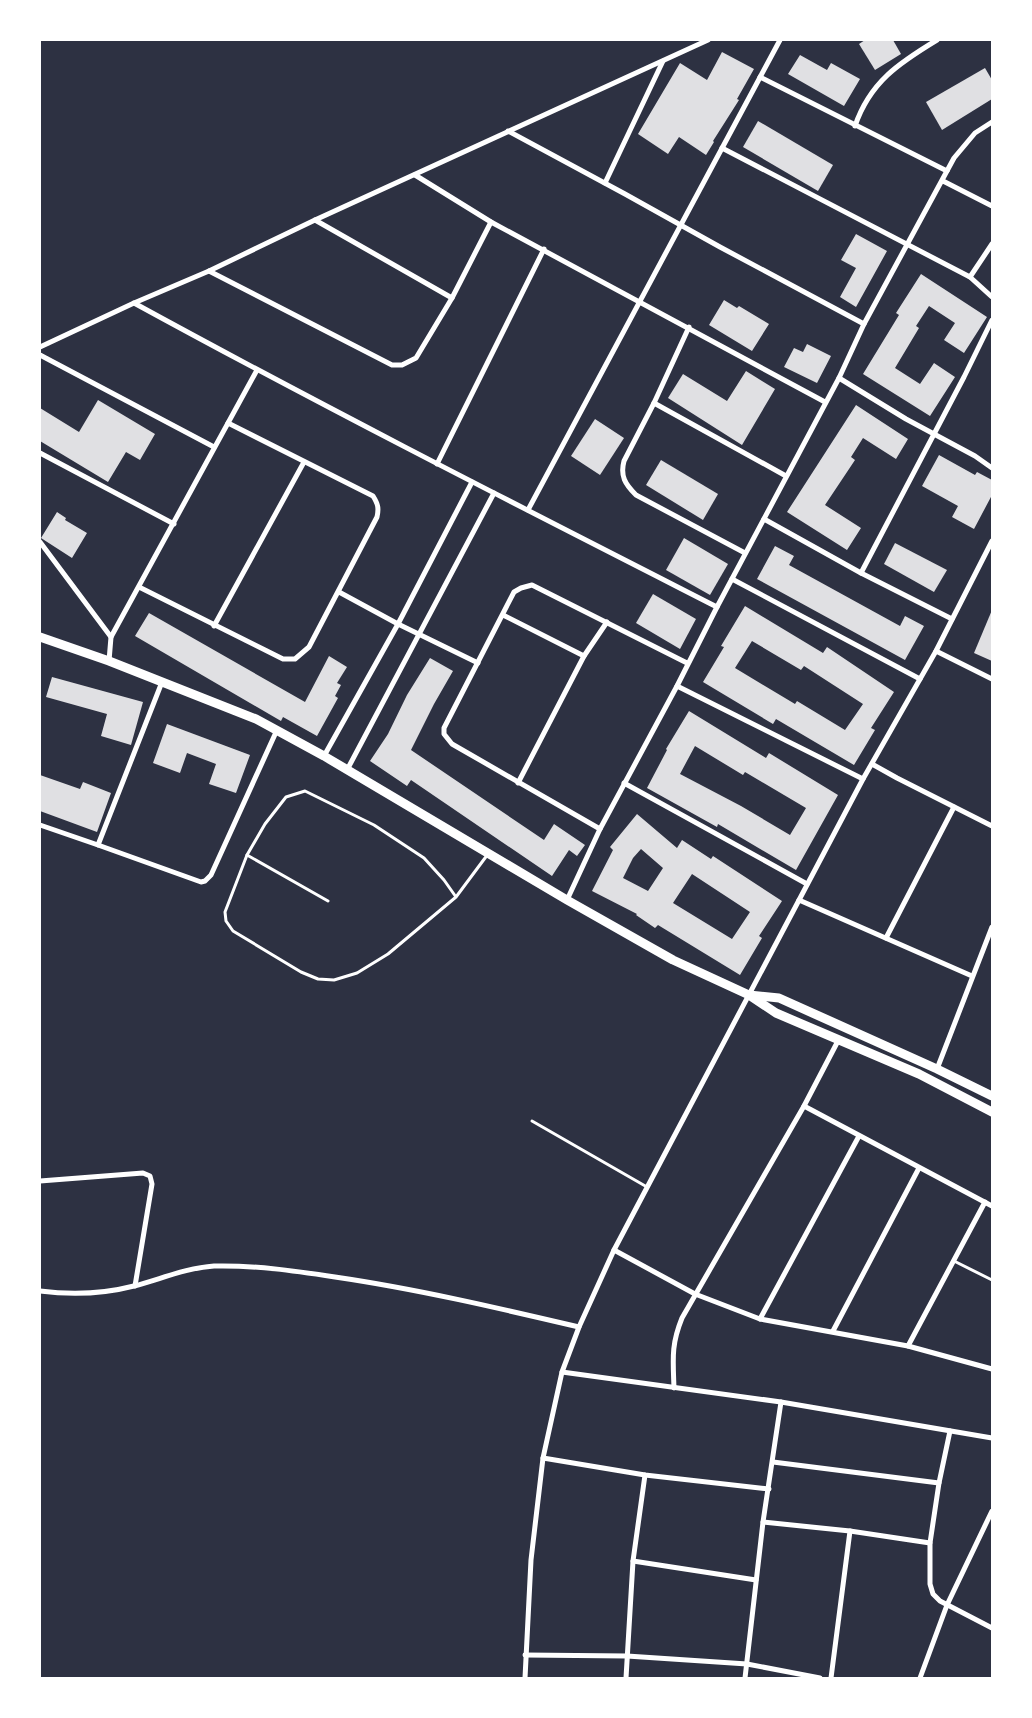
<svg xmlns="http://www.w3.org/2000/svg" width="1032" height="1718" font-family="Barlow,sans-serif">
	<rect width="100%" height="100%" fill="#2d3142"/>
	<g fill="#e0e0e3" fill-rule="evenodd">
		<polygon points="865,40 893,40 901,54 875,70 859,44"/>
		<polygon points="722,52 754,69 737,99 739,100 713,141 714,142 706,155 679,137 668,154 638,134 680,63 707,80"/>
		<polygon points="800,55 827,70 831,63 860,79 844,106 788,74"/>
		<polygon points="985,68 992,80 992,99 942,130 926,102"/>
		<polygon points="758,121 833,165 818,191 743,147"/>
		<polygon points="856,234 887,251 856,307 840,297 856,268 841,260"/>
		<polygon points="921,274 987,317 964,353 944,340 955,323 929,306 916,326 919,328 895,368 920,384 934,363 955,377 930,416 863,374 899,315 896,313"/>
		<polygon points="724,300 737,308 739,306 769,324 752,351 709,325"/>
		<polygon points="807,344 831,356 817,383 784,367 794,348 803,352"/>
		<polygon points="746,371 775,389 742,445 668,398 683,374 727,401"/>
		<polygon points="98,400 155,434 140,460 126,452 108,482 40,441 40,408 79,432"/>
		<polygon points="856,405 908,439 896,459 863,438 851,457 855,460 825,505 861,528 847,550 787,512"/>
		<polygon points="595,419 624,438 600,475 571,456"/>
		<polygon points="939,455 975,475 977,472 992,480 992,495 974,529 952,517 958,506 922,486"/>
		<polygon points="661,460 718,494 703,520 646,485"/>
		<polygon points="57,512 66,518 65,520 87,533 72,558 41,538"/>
		<polygon points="684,538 728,564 710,595 666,570"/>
		<polygon points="895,543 947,570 934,592 884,564"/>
		<polygon points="775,546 794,556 789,565 900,626 905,616 924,626 905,660 757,579"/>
		<polygon points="653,594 696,619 680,649 636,623"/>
		<path d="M745,606l78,47 4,-6 67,45 -23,36 4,2 -21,35 -78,-46 -3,5 -70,-42 21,-35 -3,-1zM752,641l49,29 3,-4 59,38 -18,26 -48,-29 -2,3 -60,-36z"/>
		<polygon points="992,610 992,661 974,653"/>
		<polygon points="149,613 305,702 329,656 347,667 337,683 341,685 335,696 338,698 317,736 283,717 281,721 135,636"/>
		<polygon points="430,658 453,671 434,704 411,750 544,840 554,824 585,845 577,856 569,850 552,876 411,780 407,786 370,761 388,734 407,695"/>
		<polygon points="52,677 143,702 131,745 101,736 107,714 46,697"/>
		<path d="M689,711l77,47 3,-5 69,42 -42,75 -78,-46 -1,3 -70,-39 20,-38 -1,-1zM695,746l48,29 2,-3 61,36 -16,27 -49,-29 -61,-32z"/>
		<polygon points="167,724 250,755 236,793 209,784 216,764 187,753 180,773 153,763"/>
		<polygon points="40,775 80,789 83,782 111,793 97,832 40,811"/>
		<path d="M637,814l40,34 5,-8 29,19 2,-3 69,45 -23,35 3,2 -22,37 -82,-50 -3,3 -19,-13 1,-1 -45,-23 21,-41 -3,-3zM641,849l22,19 -15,23 -25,-13 10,-20zM692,874l58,38 -18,27 -59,-36z"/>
	</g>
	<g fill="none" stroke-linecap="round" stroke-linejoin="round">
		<g stroke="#fff" stroke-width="3">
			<polyline points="247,855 328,901"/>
			<polyline points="456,897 444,880 424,858 374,825 305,791 286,797 265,824 247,855 225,912 226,921 233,931 301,972 318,979 334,980 357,973 388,954 456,897 488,854"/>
			<polyline points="532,1121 647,1187"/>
			<polyline points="954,1261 992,1280"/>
		</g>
		<g stroke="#fff" stroke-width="5">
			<polyline points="760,77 947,171"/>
			<path d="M855,126c15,-44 44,-63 82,-86"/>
			<polyline points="508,131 625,194 720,247 864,324"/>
			<polyline points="722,148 970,277 992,297"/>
			<polyline points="415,175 491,222 825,402"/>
			<polyline points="943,181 992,206"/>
			<polyline points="605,183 663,61"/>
			<polyline points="315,220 452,298"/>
			<polyline points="209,271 392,365 402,365 416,358 452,298 491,222"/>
			<polyline points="970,277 992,244"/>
			<path d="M134,303c192,105 387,204 583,304"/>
			<path d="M689,327l-35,76 -30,58c-4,15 1,23 12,34l109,58"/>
			<polyline points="40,347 134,303 209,271 315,220 708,40"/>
			<polyline points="40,355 214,447"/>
			<polyline points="839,378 906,419 975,456 992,468"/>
			<polyline points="654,403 786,476"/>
			<polyline points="40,453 174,524"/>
			<polyline points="437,464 544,249"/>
			<polyline points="528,510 780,40"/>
			<polyline points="764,519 861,573 952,619"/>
			<polyline points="40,542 111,637 109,661"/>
			<polyline points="861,573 964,377 992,320"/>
			<polyline points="732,579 920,679"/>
			<path d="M139,587l144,72h12l14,-12 68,-130c2,-9 1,-13 -4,-21l-145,-73"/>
			<polyline points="339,592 398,624 478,663"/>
			<polyline points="503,615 584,656"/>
			<polyline points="214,626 304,462"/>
			<polyline points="111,637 257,370"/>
			<polyline points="936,651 992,679"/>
			<polyline points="677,686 863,779"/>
			<polyline points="324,756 398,624 472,482"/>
			<polyline points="872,764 897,778 992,826"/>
			<polyline points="347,770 494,493"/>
			<polyline points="518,783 584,656 607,622"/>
			<polyline points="624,783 807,884"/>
			<polyline points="40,825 98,845 162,682"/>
			<polyline points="600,829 452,744 444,734 444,728 514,592 521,588 532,585 687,663"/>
			<polyline points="98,845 201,882 205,881 211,875 277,730"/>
			<polyline points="567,900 600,829 677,686 717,607 839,378 864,324 954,158 975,133 992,122"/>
			<polyline points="799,900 972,976"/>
			<polyline points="886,938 954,807"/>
			<polyline points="937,1069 992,927"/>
			<polyline points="804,1106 992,1206"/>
			<polyline points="40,1181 143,1173 150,1176 152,1184 135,1286"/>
			<polyline points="614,1250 695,1294 760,1319 908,1346 992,1369"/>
			<path d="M40,1291c31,4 63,3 94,-5 27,-7 52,-18 80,-20 41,-1 81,5 121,11 82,12 163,31 244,50"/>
			<polyline points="760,1319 859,1136"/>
			<polyline points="833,1331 919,1168"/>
			<polyline points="908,1346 985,1202"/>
			<polyline points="562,1372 781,1402 992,1438"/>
			<path d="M674,1388c-1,-29 -3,-43 8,-70l122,-212 35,-67"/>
			<polyline points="950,1431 939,1483 930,1543 930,1584 933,1594 940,1601 992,1628"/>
			<polyline points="543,1458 645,1475 769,1489"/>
			<polyline points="773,1462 939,1483"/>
			<polyline points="763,1522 850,1531 930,1543"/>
			<polyline points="633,1561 756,1580"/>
			<polyline points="525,1655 627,1656 747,1664 820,1678"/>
			<polyline points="525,1678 531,1560 543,1458 562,1372 579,1327 614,1250 863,779 936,651 992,541"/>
			<polyline points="626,1678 633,1561 645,1475"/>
			<polyline points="745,1678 763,1522 781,1402"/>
			<polyline points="831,1678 850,1531"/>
			<polyline points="920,1678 947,1605 992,1511"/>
		</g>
		<g stroke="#fff" stroke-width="9">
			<polyline points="40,637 109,661 256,719 324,756 567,900 673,960 749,995 776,1013 919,1074 992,1112"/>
			<polyline points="749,995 779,998 937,1069 992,1096"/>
		</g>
	</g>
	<rect width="1032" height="1718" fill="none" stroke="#ffffff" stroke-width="82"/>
</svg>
